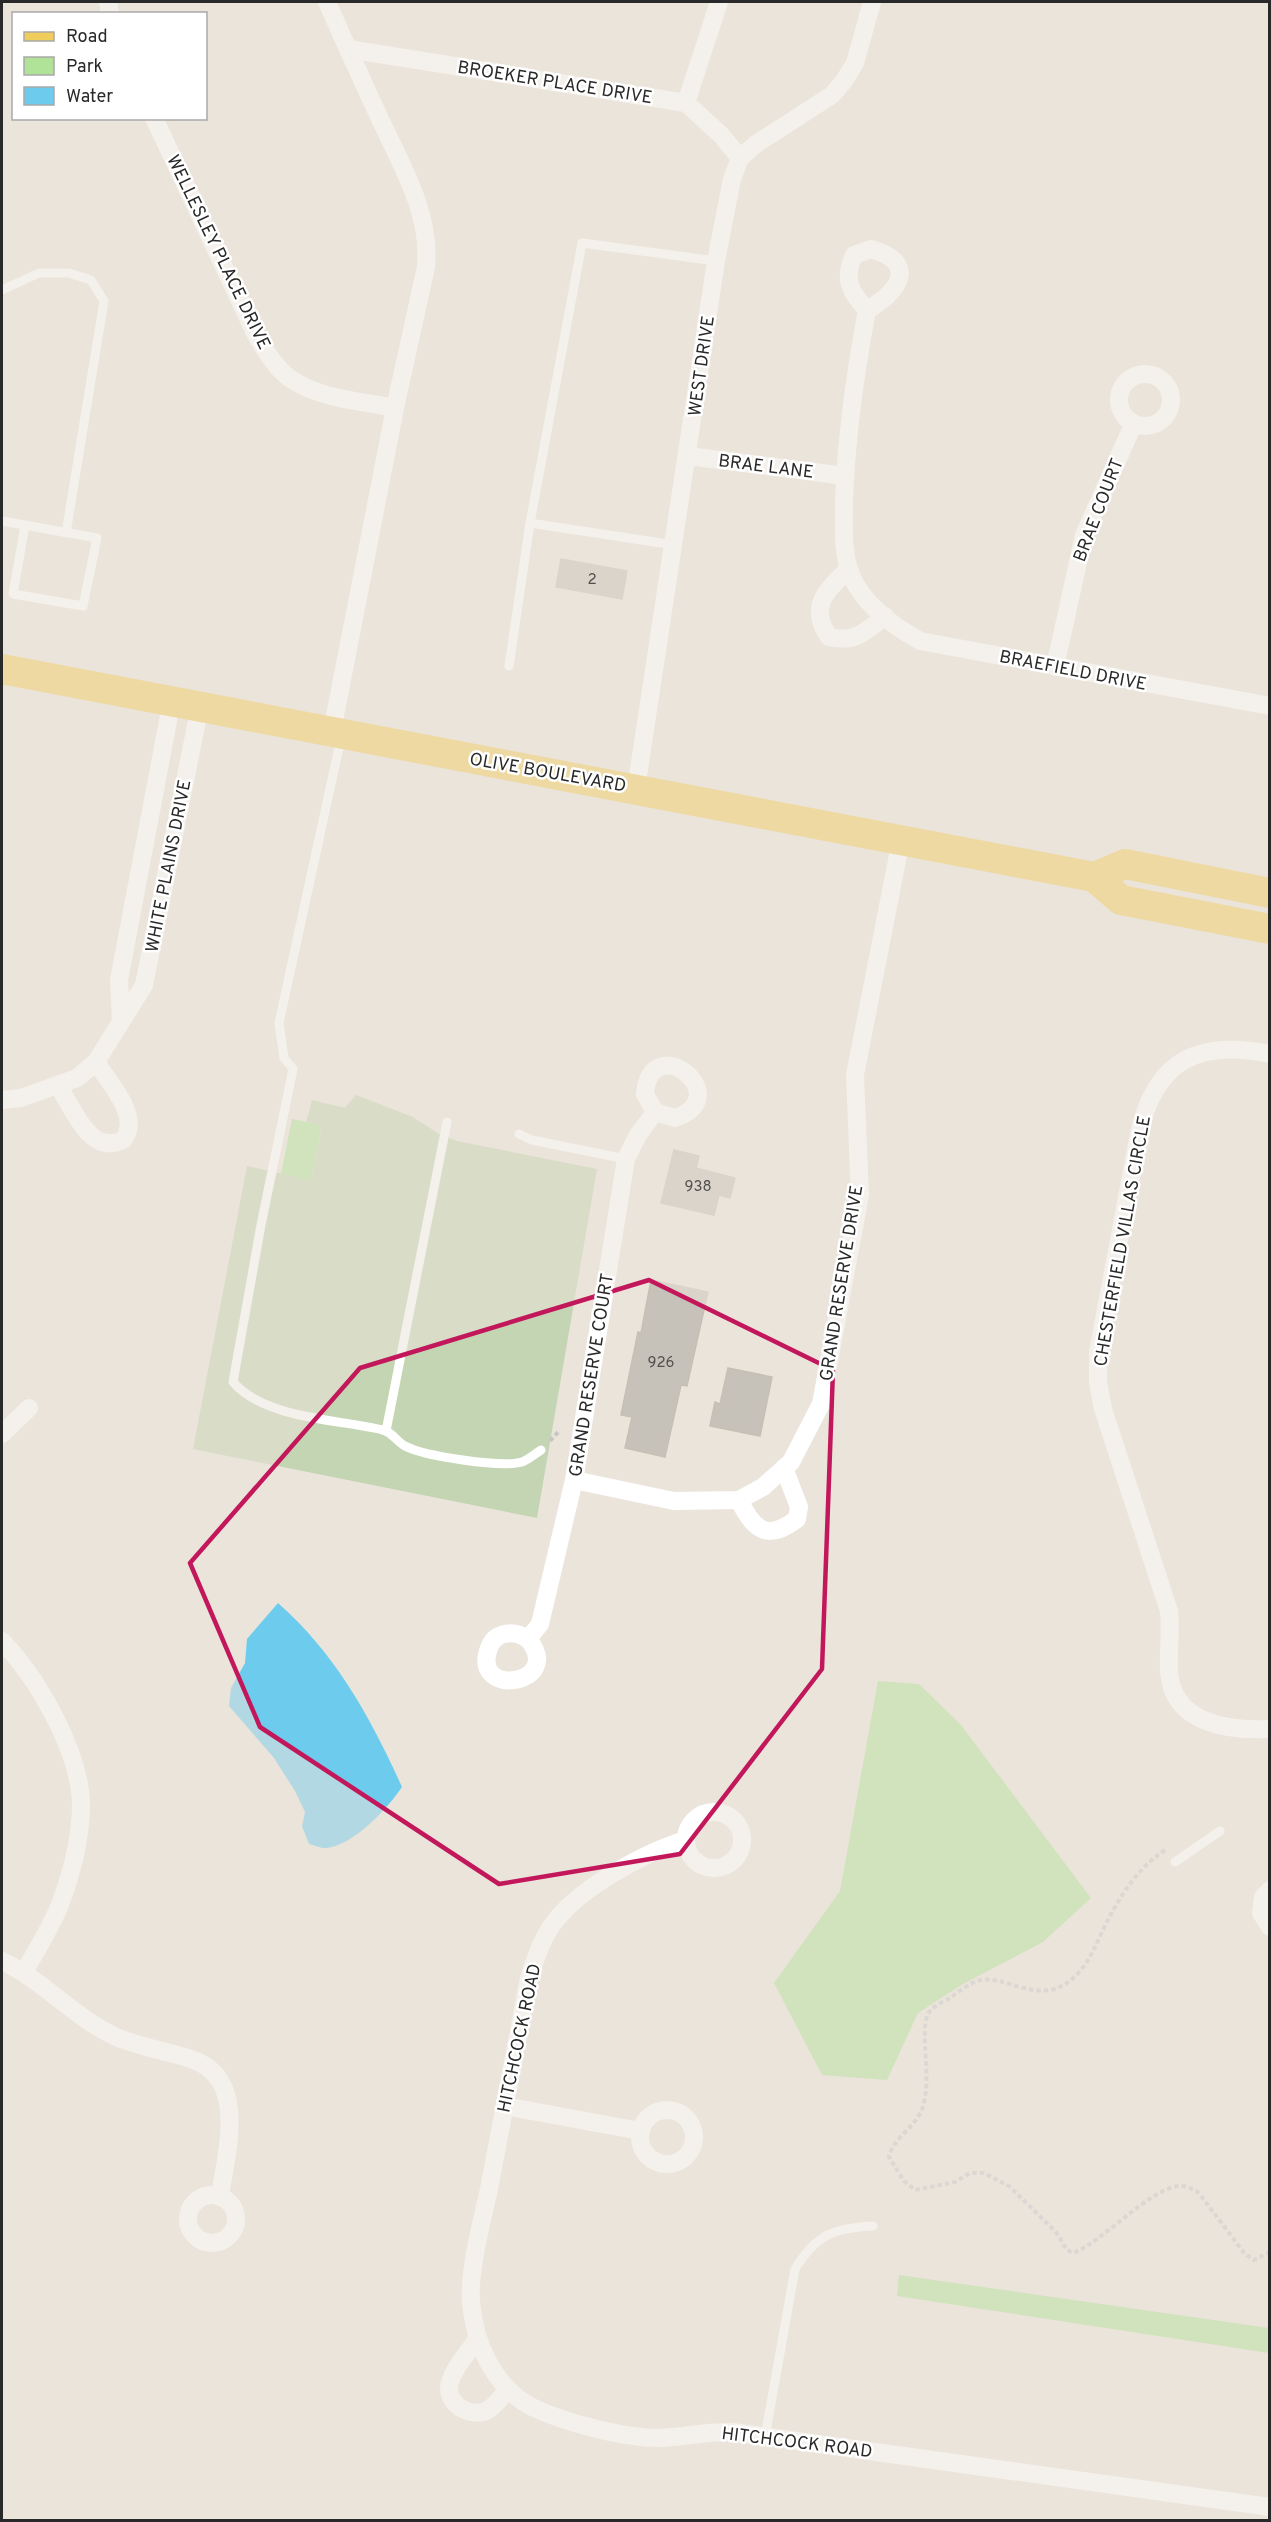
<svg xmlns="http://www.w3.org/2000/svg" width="1271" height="2522" font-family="Overpass,sans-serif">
	<rect width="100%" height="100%" fill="#ebe4da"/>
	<g fill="#b0e297">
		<polygon points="292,1119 322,1125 311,1180 281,1174"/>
		<polygon points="878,1681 919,1684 961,1725 1091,1898 1043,1942 963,1984 918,2013 887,2080 822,2075 774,1983 840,1891"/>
		<polygon points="899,2275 1269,2328 1269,2353 897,2296"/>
	</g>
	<polygon fill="#c3d5b2" points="356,1095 413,1117 439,1134 457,1141 597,1169 537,1518 193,1449 247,1166 311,1180 322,1125 306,1122 312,1100 345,1108"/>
	<path fill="#6dccee" d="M278,1603c57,50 93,115 124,184 -15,22 -47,57 -75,61 -5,1 -13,-3 -18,-4l-7,-18 3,-14 -10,-21 -21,-33 -45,-52 2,-18 14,-25 2,-24z"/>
	<g fill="#c7c2b9" stroke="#c6c0b4" stroke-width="1.5">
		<polygon points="561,559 627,571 622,599 556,587"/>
		<polygon points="674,1150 699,1156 696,1168 735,1178 730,1198 719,1195 714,1215 661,1203"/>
		<polygon points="651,1280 708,1292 687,1386 681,1385 665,1457 625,1448 632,1417 621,1415 638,1332 641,1333"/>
		<polygon points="728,1368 772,1377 760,1436 710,1426 715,1402 720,1404"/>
	</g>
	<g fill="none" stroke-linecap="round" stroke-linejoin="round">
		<g stroke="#c7c7c7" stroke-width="4" stroke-dasharray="4.5 3" stroke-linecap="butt">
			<polyline points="550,1441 559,1431"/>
			<path d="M1165,1850c-30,20 -47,49 -63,82 -8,17 -14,33 -29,46 -34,31 -68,-6 -96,3 -9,3 -19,11 -27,17 -7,4 -18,8 -22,16 -9,18 5,67 -6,95 -7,19 -29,29 -33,48l15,24 11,9 40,-8 15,-9h14l25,13 47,46 11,18 6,3c30,-11 78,-66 107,-67 7,0 12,3 18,6l47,62 9,6 16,-8"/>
		</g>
		<g stroke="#fff" stroke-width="9">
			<polyline points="2,290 39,273 69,273 91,280 104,301 66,533"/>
			<polyline points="2,521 97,538 83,606 13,594 25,525"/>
			<polyline points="530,523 674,545"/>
			<polyline points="509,666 530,523 582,243 716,261"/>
			<path d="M341,738l-62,285 5,35 9,11 -32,156 -28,157c32,37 104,37 150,48 9,2 14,12 22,16 19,10 96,22 117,16 6,-2 13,-8 19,-12"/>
			<polyline points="519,1134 532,1140 626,1159"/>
			<polyline points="386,1431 447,1122"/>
			<polyline points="1175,1862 1220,1831"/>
			<path d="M765,2437l30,-168c21,-34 38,-41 78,-43"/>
		</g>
		<g stroke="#fff" stroke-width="18">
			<polyline points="108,2 110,14"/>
			<path d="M327,2c17,39 35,78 53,117 22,47 51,95 46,148l-31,141 -63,323"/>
			<polyline points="348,49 686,103 721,135 740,158"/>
			<polyline points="686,103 719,2"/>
			<path d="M154,118l102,217c9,15 20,34 35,44 29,20 70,22 104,29"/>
			<path d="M867,310c-17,-18 -24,-31 -13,-55l17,-6c49,14 27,44 -4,61 -12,64 -21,128 -23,192 0,25 -2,50 7,73 12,29 44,52 69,66l350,65"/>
			<circle cx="1145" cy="400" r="26"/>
			<polyline points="688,456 845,476"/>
			<path d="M849,569c-23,21 -41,38 -20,68 26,6 36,-5 56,-21"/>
			<polyline points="1055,667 1084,535 1133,425"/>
			<polyline points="636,789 716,261 732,179 740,158 756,144 832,95 844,81 855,63 872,2"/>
			<polyline points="121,1021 119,980 172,700"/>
			<path d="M1270,1054c-73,-15 -115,7 -131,80l-41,218v30l5,27 66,202c2,21 -1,40 0,60 3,53 60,60 101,58"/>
			<path d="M59,1087c15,23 31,69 64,53 19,-23 -14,-57 -27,-78"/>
			<polyline points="2,1100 21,1098 77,1078 96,1062 144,985 200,706"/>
			<polyline points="2,1434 29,1408"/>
			<polyline points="574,1480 674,1501 739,1500 763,1487 791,1462 821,1404 860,1195 855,1075 901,840"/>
			<path d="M739,1500c15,30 28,42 58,19l2,-12 -15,-39"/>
			<path d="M528,1639c-14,-9 -33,-8 -39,9 -19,51 77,37 39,-9l12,-15 34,-144 52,-321 12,-24 17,-23 20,6c63,-21 -24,-91 -30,-24l10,18"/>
			<path d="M2,1641c36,38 80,113 79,167 -1,34 -10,68 -22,99 -9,22 -23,44 -35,65"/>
			<circle cx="714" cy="1840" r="28"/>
			<path d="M685,1840c-41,13 -102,46 -129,80 -14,17 -20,38 -27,58 -13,70 -27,141 -40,211 -7,33 -20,78 -18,112 3,42 23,86 61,106 33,16 92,31 128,31 25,-1 48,-7 73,-6l537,75"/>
			<polyline points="1270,1890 1263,1897 1261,1913 1270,1927"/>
			<path d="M2,1961c40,19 70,54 110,74 24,12 53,15 79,24 58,19 35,93 29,138"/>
			<polyline points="505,2106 640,2131"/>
			<circle cx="667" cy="2137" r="27"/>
			<circle cx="212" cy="2219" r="24"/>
			<path d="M477,2339c-9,14 -27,33 -28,49 0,19 24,30 39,22 8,-5 14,-14 20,-21"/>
		</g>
		<g stroke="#f0cd5b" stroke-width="30">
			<polyline points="2,669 1094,877 1121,900 1270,929"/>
			<polyline points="1094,877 1125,864 1270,893"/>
		</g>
	</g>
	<path d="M0 0H1271V2522H0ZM649,1280l184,90 -11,299 -142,185 -181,30 -239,-157 -70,-164 170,-195z" fill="#ebe4da" fill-opacity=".55" fill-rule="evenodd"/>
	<path fill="none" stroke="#c2185b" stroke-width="4.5" stroke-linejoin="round" d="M649,1280l184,90 -11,299 -142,185 -181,30 -239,-157 -70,-164 170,-195z"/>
	<g text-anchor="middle" stroke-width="5" stroke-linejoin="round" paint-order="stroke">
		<g font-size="15" fill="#504f4d">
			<text x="592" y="584">2</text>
			<text x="698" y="1191">938</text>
			<text x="661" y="1367">926</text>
		</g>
		<g font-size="18" fill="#292929" stroke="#fff">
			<text transform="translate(555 82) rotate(9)" y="6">BROEKER PLACE DRIVE</text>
			<text transform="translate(219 252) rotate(64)" y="6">WELLESLEY PLACE DRIVE</text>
			<text transform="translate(701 366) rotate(-82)" y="6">WEST DRIVE</text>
			<text transform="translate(766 466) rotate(7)" y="6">BRAE LANE</text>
			<text transform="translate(1098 510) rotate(-69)" y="6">BRAE COURT</text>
			<text transform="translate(1073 670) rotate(11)" y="6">BRAEFIELD DRIVE</text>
			<text transform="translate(548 772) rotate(10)" y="6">OLIVE BOULEVARD</text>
			<text transform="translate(168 866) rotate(-79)" y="6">WHITE PLAINS DRIVE</text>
			<text transform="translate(1122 1241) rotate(-80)" y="6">CHESTERFIELD VILLAS CIRCLE</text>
			<text transform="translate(841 1283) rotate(-81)" y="6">GRAND RESERVE DRIVE</text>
			<text transform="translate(591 1375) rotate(-81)" y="6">GRAND RESERVE COURT</text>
			<text transform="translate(519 2038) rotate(-78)" y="6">HITCHCOCK ROAD</text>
			<text transform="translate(797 2442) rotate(7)" y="6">HITCHCOCK ROAD</text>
		</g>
	</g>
	<rect width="1271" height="2522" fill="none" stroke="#292929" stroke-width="6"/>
	<rect x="12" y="12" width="195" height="108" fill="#ffffff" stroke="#a9a9a9" stroke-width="1.5"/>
	<rect x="24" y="32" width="30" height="9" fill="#f0cd5b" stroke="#a9a9a9" stroke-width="1.5"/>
	<text x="66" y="42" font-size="18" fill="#292929">Road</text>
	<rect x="24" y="57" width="30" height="18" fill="#b0e297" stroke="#a9a9a9" stroke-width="1.5"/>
	<text x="66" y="72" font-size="18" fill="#292929">Park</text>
	<rect x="24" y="87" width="30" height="18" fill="#6dccee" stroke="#a9a9a9" stroke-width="1.5"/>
	<text x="66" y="102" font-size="18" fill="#292929">Water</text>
</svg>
